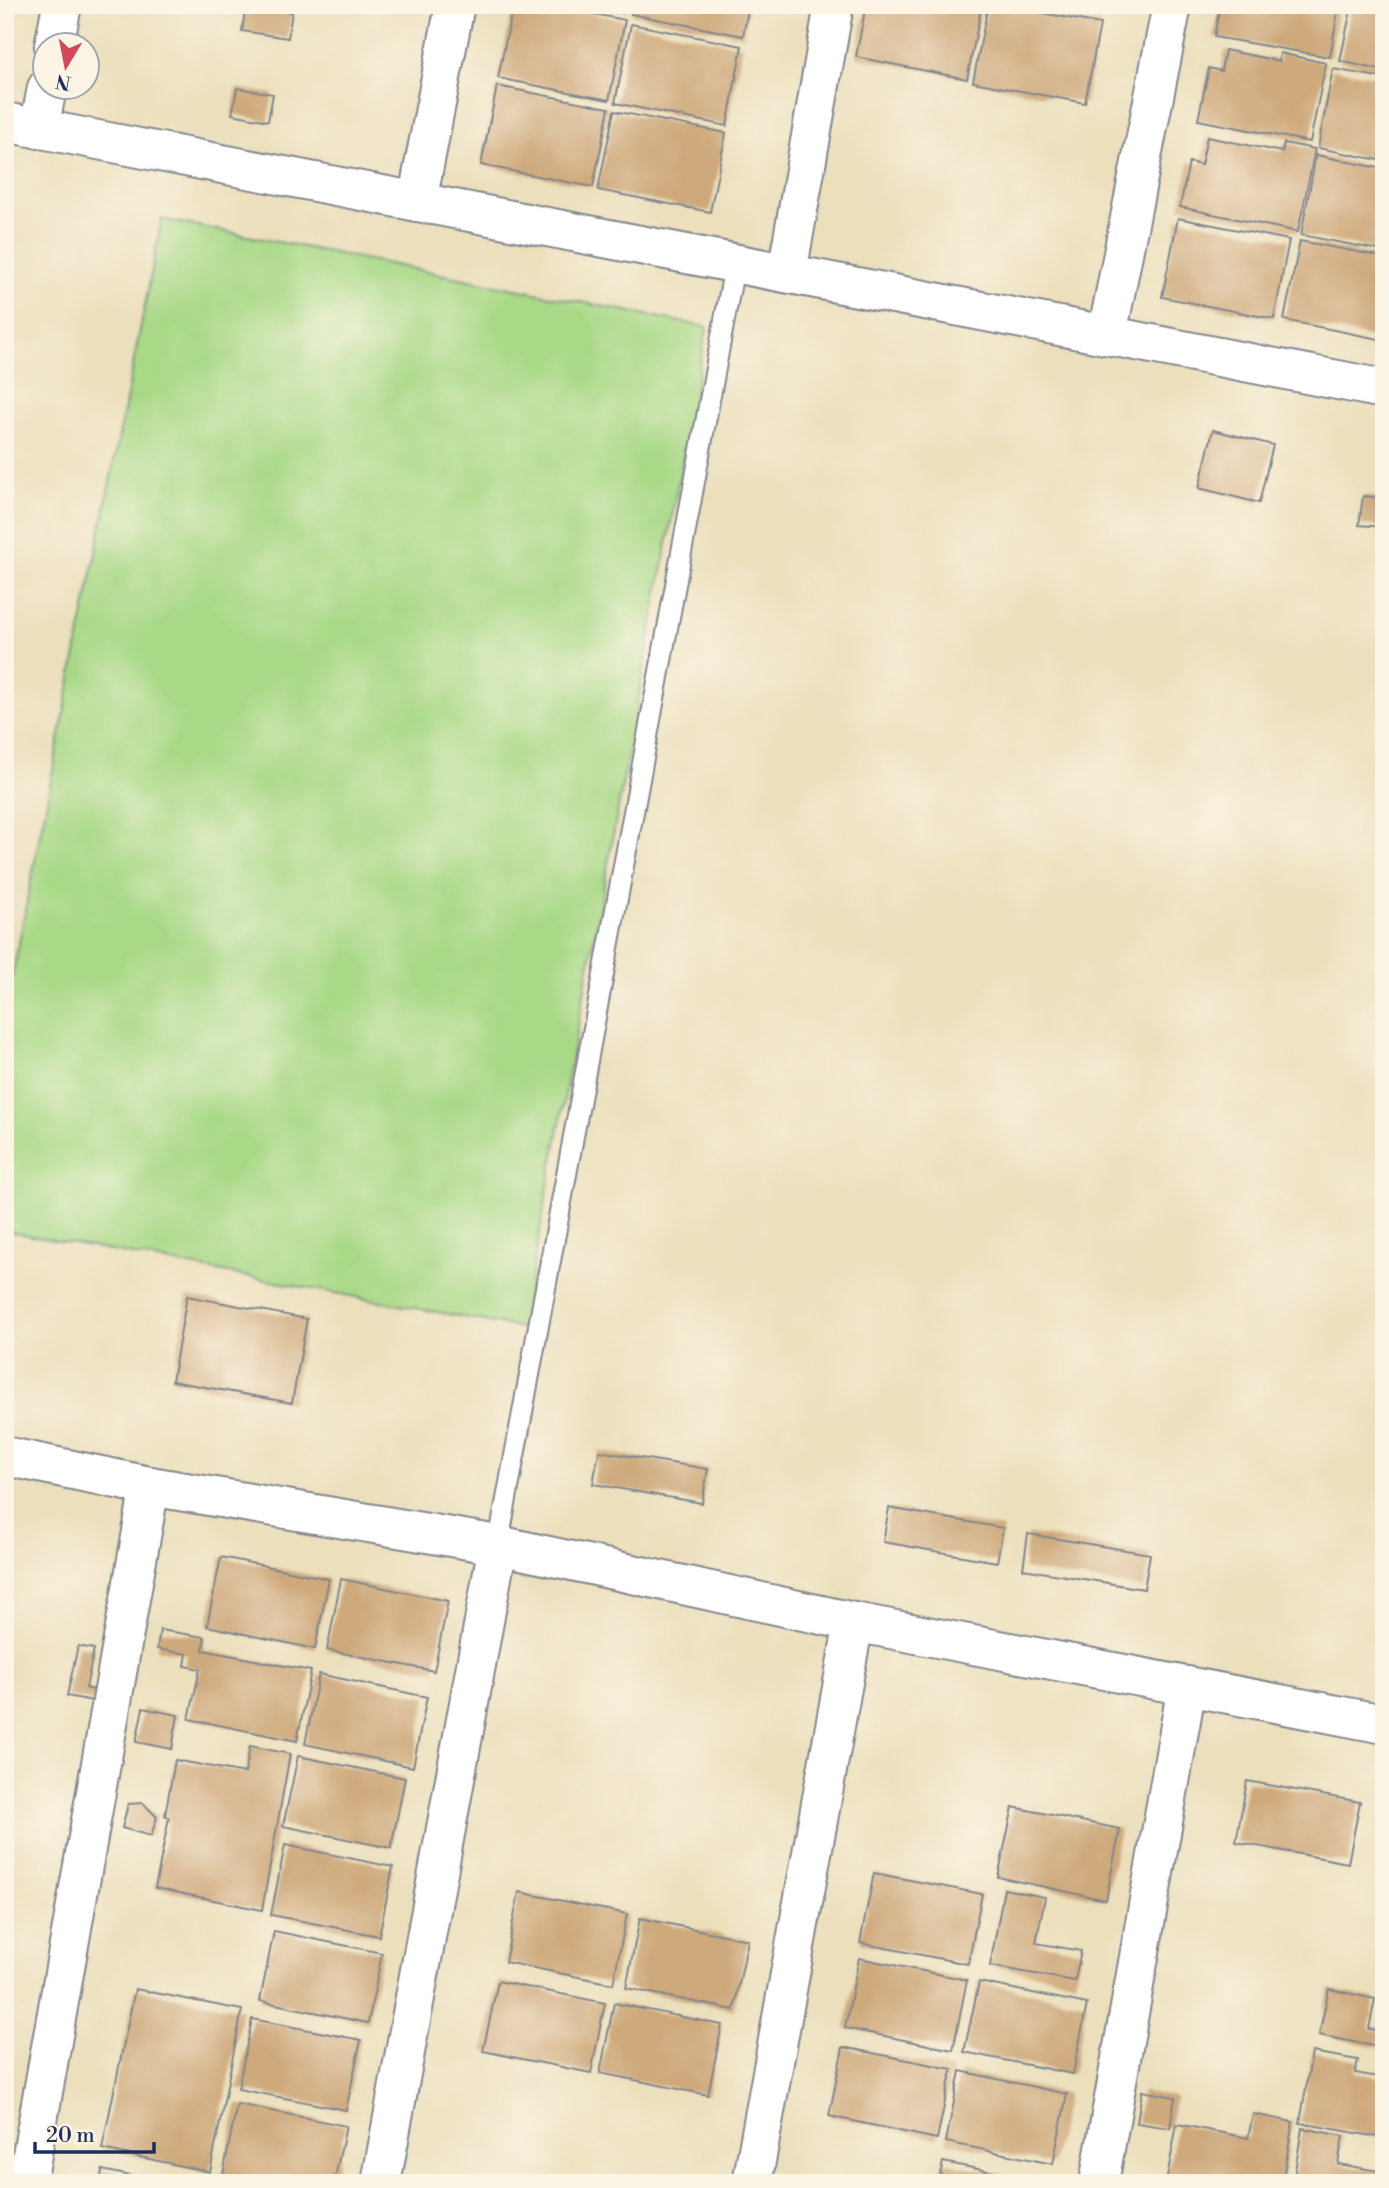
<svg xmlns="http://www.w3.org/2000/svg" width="1389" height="2188" font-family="'Libre Bodoni',serif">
	<rect width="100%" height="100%" fill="#fcf5e5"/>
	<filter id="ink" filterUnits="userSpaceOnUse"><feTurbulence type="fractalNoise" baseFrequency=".0143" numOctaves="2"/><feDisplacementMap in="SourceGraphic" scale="14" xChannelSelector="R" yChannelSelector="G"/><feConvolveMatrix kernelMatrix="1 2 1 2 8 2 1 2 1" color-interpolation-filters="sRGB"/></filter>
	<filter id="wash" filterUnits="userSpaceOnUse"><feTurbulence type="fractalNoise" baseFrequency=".00686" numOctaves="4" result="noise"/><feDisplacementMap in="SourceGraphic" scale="28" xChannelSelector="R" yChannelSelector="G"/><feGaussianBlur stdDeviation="1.57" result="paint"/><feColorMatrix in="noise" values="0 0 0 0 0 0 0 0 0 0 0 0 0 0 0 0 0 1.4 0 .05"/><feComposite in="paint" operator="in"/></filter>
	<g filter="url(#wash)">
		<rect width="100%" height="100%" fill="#ebdfbc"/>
		<polygon fill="#a9d987" stroke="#628472" stroke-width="2" points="162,219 707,327 522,1328 5,1231 5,1013"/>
		<g id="blocks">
			<g fill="#cea97c">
				<polygon points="246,5 292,12 288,38 242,31"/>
				<polygon points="513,5 547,5 625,20 609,100 498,78"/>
				<polygon points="599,5 628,5 627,12"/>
				<polygon points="633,5 749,5 743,36 631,14"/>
				<polygon points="866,5 982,5 967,79 856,57"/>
				<polygon points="988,5 1002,5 1100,24 1085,103 973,82"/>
				<polygon points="1220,5 1339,5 1330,57 1214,37"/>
				<polygon points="1352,5 1384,5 1384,71 1340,61"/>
				<polygon points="631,24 742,46 727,126 615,103"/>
				<polygon points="1225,50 1279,61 1280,53 1326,63 1310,142 1198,120 1209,68 1221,71"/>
				<polygon points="1333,69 1384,78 1384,161 1318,148"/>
				<polygon points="497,86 609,108 593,187 481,165"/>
				<polygon points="237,88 273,94 268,121 232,114"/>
				<polygon points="614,111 726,133 710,212 598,190"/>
				<polygon points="1207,137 1282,152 1284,143 1315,149 1298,232 1180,207 1189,162 1201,165"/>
				<polygon points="1316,155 1384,169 1384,251 1301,235"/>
				<polygon points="1178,218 1289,240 1274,319 1162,297"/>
				<polygon points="1300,241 1384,257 1384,340 1284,320"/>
				<polygon points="1213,430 1273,445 1259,503 1199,488"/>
				<polygon points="1363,496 1384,498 1384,527 1359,525"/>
				<polygon points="187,1296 307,1319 292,1403 172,1381"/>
				<polygon points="599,1451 708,1469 702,1503 593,1484"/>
				<polygon points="889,1508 1003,1528 997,1562 883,1542"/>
				<polygon points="1028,1534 1150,1554 1144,1589 1023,1569"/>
				<polygon points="221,1557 329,1579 315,1649 207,1626"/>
				<polygon points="341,1579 448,1601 434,1671 327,1650"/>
				<polygon points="160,1630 205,1637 203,1650 311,1671 297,1741 189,1719 200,1669 185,1666 187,1654 157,1649"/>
				<polygon points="78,1646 94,1649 86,1688 100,1692 98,1702 67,1696"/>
				<polygon points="319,1674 427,1697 413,1767 305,1744"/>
				<polygon points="143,1708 178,1715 172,1749 136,1742"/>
				<polygon points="250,1746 290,1754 262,1910 155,1888 169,1818 165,1815 175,1760 245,1773"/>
				<polygon points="298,1756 405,1778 391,1848 283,1826"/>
				<polygon points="1247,1781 1360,1802 1348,1863 1236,1842"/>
				<polygon points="143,1803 157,1817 151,1836 122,1828 128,1804"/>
				<polygon points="1013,1807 1120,1829 1106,1900 998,1877"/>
				<polygon points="285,1845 393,1867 379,1936 271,1915"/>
				<polygon points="874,1873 982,1894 968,1964 860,1943"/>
				<polygon points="1004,1889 1045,1897 1036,1943 1081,1951 1075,1981 990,1966"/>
				<polygon points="519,1892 627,1914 613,1984 505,1962"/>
				<polygon points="640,1918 748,1940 734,2010 626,1988"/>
				<polygon points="274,1931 382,1953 368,2023 260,2001"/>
				<polygon points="859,1958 967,1980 953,2050 845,2028"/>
				<polygon points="498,1981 605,2003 591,2073 483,2051"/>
				<polygon points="979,1982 1087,2004 1073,2074 964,2052"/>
				<polygon points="135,1989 242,2010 210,2172 102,2149"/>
				<polygon points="1329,1989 1375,1999 1369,2029 1381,2031 1378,2047 1319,2035"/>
				<polygon points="614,2003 722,2025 708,2095 600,2073"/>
				<polygon points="252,2019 361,2040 346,2110 238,2089"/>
				<polygon points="843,2047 952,2069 937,2139 829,2116"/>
				<polygon points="1312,2052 1358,2060 1355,2073 1384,2078 1384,2138 1300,2123"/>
				<polygon points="960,2071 1067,2094 1053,2164 946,2142"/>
				<polygon points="1142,2091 1175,2097 1170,2128 1137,2123"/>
				<polygon points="237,2104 346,2126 334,2183 267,2183 223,2174"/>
				<polygon points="1253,2114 1293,2122 1282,2183 1166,2183 1177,2124 1248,2138"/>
				<polygon points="1302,2128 1343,2136 1338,2164 1384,2172 1384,2183 1293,2183"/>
				<polygon points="943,2162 1042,2182 1041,2183 938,2183"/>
				<polygon points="102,2170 160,2182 160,2183 100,2183"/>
			</g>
		</g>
	</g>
	<g filter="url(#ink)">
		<use href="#blocks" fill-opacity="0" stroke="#83878d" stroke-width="2"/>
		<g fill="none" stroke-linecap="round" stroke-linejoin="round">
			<defs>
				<polyline id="lane" points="498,1545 735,263"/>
				<g id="street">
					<polyline points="54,46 62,5"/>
					<polyline points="5,122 1384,389"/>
					<polyline points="39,129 47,88"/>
					<polyline points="417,202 455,5"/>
					<polyline points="787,273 834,5"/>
					<polyline points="1107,335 1172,5"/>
					<polyline points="5,1456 150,1486 498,1545 854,1622 1384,1724"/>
					<polyline points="27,2183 150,1486"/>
					<polyline points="381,2183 498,1545"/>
					<polyline points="752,2183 854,1622"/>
					<polyline points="1099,2183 1187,1686"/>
				</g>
			</defs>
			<use href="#lane" stroke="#83878d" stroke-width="23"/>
			<use href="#street" stroke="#83878d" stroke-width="42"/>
			<use href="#lane" stroke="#fff" stroke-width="19"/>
			<use href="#street" stroke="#fff" stroke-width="38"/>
		</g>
	</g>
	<rect width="1389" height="2188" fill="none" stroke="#fcf5e5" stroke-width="28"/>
	<g transform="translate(66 66) rotate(190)"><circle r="33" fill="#fcf5e5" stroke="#a2a6af" stroke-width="2"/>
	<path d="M0-5L12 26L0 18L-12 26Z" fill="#d1495b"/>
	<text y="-10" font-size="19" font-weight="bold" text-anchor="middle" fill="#1b2f5e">N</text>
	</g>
	<path d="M35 2142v10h119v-10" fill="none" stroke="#1b2f5e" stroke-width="3.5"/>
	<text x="46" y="2142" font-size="21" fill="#1b2f5e" stroke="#fcf5e5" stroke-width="5" paint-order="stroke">20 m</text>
</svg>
